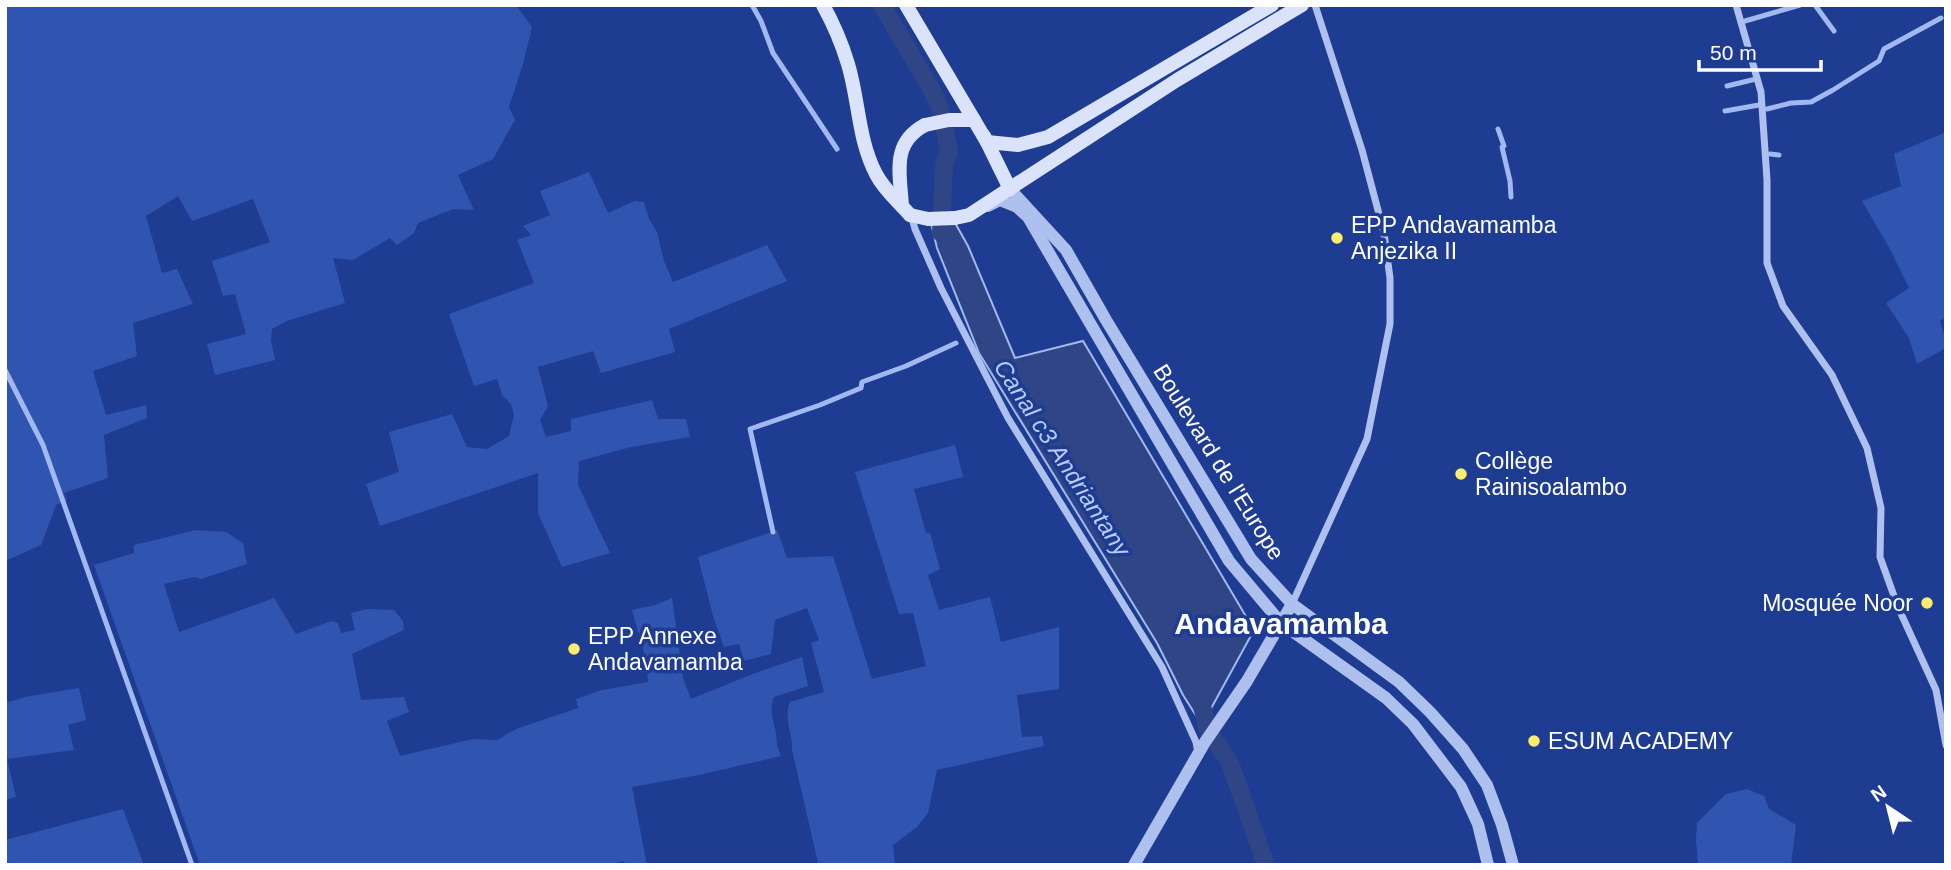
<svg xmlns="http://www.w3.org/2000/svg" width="1951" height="870" font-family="Arial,sans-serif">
	<rect width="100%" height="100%" fill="#1d3c92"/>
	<g fill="#3055b0">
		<polygon points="5,5 516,5 532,27 523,64 509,107 515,120 493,159 458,175 474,210 453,209 418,223 414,233 397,245 390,238 353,260 333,258 345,303 287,321 272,329 271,340 275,360 215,375 207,344 246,334 235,294 223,296 212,261 270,242 253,199 192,221 178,196 146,216 162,273 177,269 193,304 133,323 137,356 93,371 106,415 146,405 147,418 104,435 108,478 64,493 67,501 56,505 41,545 5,561 5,372 22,398 5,368"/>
		<polygon points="1946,132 1946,317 1940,321 1946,341 1946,348 1917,364 1909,338 1886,303 1909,288 1890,249 1862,201 1901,186 1894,154"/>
		<polygon points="589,172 608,213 635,201 644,202 649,219 657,232 664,261 673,282 767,245 787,281 669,329 675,352 601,373 593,351 538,367 548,406 540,420 546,437 571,431 571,419 652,400 658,419 686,419 690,437 631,447 579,461 578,485 610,553 562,567 538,513 538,473 380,526 366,484 399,472 389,432 452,414 467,447 487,449 509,436 514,415 511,404 502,395 497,379 474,386 449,314 534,283 517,240 531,235 523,226 550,215 540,191"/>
		<path d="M955,445l8,32 -49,12 12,44h4l10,36 -12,6 11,35 51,-13 11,45 58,-15v62l-42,6 5,42 20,-1 2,10 -107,24 -9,43 -11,14 -24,18 2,20h-81l4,-2 -26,-113c1,-17 -9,-31 -2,-48l34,-10 -13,-49 8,-3 -12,-32 -32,12 -4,34 -27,7 -5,-17 -15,3 -11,-31 -15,-59 79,-27 10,28 46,-2 39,123 54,-13 -13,-53 -14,1 -44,-142z"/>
		<path d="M196,530l30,2 17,11 4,21 -46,15 -7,-2 -30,7 15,48 95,-34 22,36 35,-13 7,2 3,10 14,-3 -4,-17 16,-4 27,1 9,11 1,9 -52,24 9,46 43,-3 5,15 -22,9 13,35 73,-17 24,1 19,-11 62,-21 -2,-9 26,-9 46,-8 -2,-22 -14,-50 23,-5 17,-7 11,80 8,21 64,-26 47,-16 6,29 -34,11c-5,13 -1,22 2,36 1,11 0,12 5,23l-82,19 -67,12 15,78h-21l-2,-4 -17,4h-407l-106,-300 40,-12v-8z"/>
		<polygon points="79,688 86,720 68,725 74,750 7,759 16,797 5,800 5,703 25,697"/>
		<polygon points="1747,789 1764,796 1769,809 1796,825 1791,865 1698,865 1696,840 1697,823 1726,794"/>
		<polygon points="123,809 144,865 5,865 5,840"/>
	</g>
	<polygon fill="#2f4586" stroke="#a1b9f0" stroke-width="2" points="930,219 954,221 968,246 1015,358 1083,341 1254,630 1202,725 1183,695 1157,643 979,353 937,248"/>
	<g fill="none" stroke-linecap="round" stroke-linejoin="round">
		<g stroke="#a1b9f0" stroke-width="5">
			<polyline points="752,5 761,21 773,53 837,149"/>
			<polyline points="1815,5 1834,31"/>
			<polyline points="1745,21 1800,5"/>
			<polyline points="1727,86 1756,79"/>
			<polyline points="1767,109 1791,103 1811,102 1833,90 1879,61 1884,49 1941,18"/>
			<polyline points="1725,111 1759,105"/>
			<polyline points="1498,129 1504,146 1502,147 1510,181 1511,197"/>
			<polyline points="1770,154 1779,155"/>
			<polyline points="5,370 43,445 192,865"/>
			<polyline points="773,532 750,429 820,405 861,388 862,382 906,366 956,343"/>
		</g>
		<g stroke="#2f4586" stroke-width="18">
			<polyline points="882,5 934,94 940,108 949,151 944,165 941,233"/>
			<polyline points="1200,698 1208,730 1230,763 1266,865"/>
		</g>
		<g stroke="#aec0ee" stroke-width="7">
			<polyline points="1736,5 1761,92 1767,180 1767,263 1783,306 1832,375 1867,448 1881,508 1880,557 1898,607 1936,690 1946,745"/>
			<polyline points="911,215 915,229 941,288 1008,418 1162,667 1196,742 1198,753"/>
			<polyline points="1292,604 1367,439 1390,324 1390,278 1384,233 1362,150 1315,5"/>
		</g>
		<g stroke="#aec0ee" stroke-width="12">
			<polyline points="1010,189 1066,250 1106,320 1251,559 1292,604 1399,682 1430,712 1463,749 1487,785 1502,825 1513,865"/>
			<polyline points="988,206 1000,200 1017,207 1028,217 1229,561 1281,623 1386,698 1413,724 1461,787 1478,824 1488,865"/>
			<polyline points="1134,865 1205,742 1247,681 1292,604"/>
		</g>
		<g stroke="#dbe3fa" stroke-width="14">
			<path d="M823,5c10,18 19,39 25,59 11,36 10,76 28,110 8,16 22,27 34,41"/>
			<polyline points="906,5 987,142"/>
			<polyline points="984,136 1010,189"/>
			<polyline points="987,142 1018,145 1048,137 1272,5"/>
			<path d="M902,206c-2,-33 -11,-63 23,-81"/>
			<polyline points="955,218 969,215 1177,80 1302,5"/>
		</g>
		<g stroke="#dbe3fa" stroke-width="14">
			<polyline points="925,125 949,120 974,120"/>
			<polyline points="910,215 928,219 955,218"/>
		</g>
	</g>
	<g fill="#feec6c" stroke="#1d3c92" stroke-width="2.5">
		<circle cx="1337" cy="238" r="7"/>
		<circle cx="1461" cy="474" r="7"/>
		<circle cx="1927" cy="603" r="7"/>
		<circle cx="574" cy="649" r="7"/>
		<circle cx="1534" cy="741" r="7"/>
	</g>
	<g text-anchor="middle" stroke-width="7" stroke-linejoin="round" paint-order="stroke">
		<g font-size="23" fill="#fff" stroke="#1d3c92" text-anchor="start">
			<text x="1351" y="233">EPP Andavamamba<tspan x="1351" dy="26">Anjezika II</tspan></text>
			<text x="1475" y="469">Collège<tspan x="1475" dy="26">Rainisoalambo</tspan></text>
			<text x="1913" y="611" text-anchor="end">Mosquée Noor</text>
			<text x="588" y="644">EPP Annexe<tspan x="588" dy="26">Andavamamba</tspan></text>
			<text x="1548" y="749">ESUM ACADEMY</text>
		</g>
		<g font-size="23" fill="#fff" stroke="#1d3c92">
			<text transform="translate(1219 462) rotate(58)" y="8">Boulevard de l'Europe</text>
		</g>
		<g font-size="24" font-style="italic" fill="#bacbf5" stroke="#1d3c92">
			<text transform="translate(1062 458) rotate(57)" y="8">Canal c3 Andriantany</text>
		</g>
		<g font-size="30" font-weight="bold" fill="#fff" stroke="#1d3c92">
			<text x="1281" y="634">Andavamamba</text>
		</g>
	</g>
	<rect width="1951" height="870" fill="none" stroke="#ffffff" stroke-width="14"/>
	<g transform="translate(1888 807) rotate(325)" stroke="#1d3c92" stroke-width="5" paint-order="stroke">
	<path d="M0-5L12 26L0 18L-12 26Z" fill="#ffffff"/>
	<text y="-10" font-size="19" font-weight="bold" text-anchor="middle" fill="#ffffff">N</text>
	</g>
	<path d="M1699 60v10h122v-10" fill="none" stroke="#ffffff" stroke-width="3.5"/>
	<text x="1710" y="60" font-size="21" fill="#ffffff" stroke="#1d3c92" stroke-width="5" paint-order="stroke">50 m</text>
</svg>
